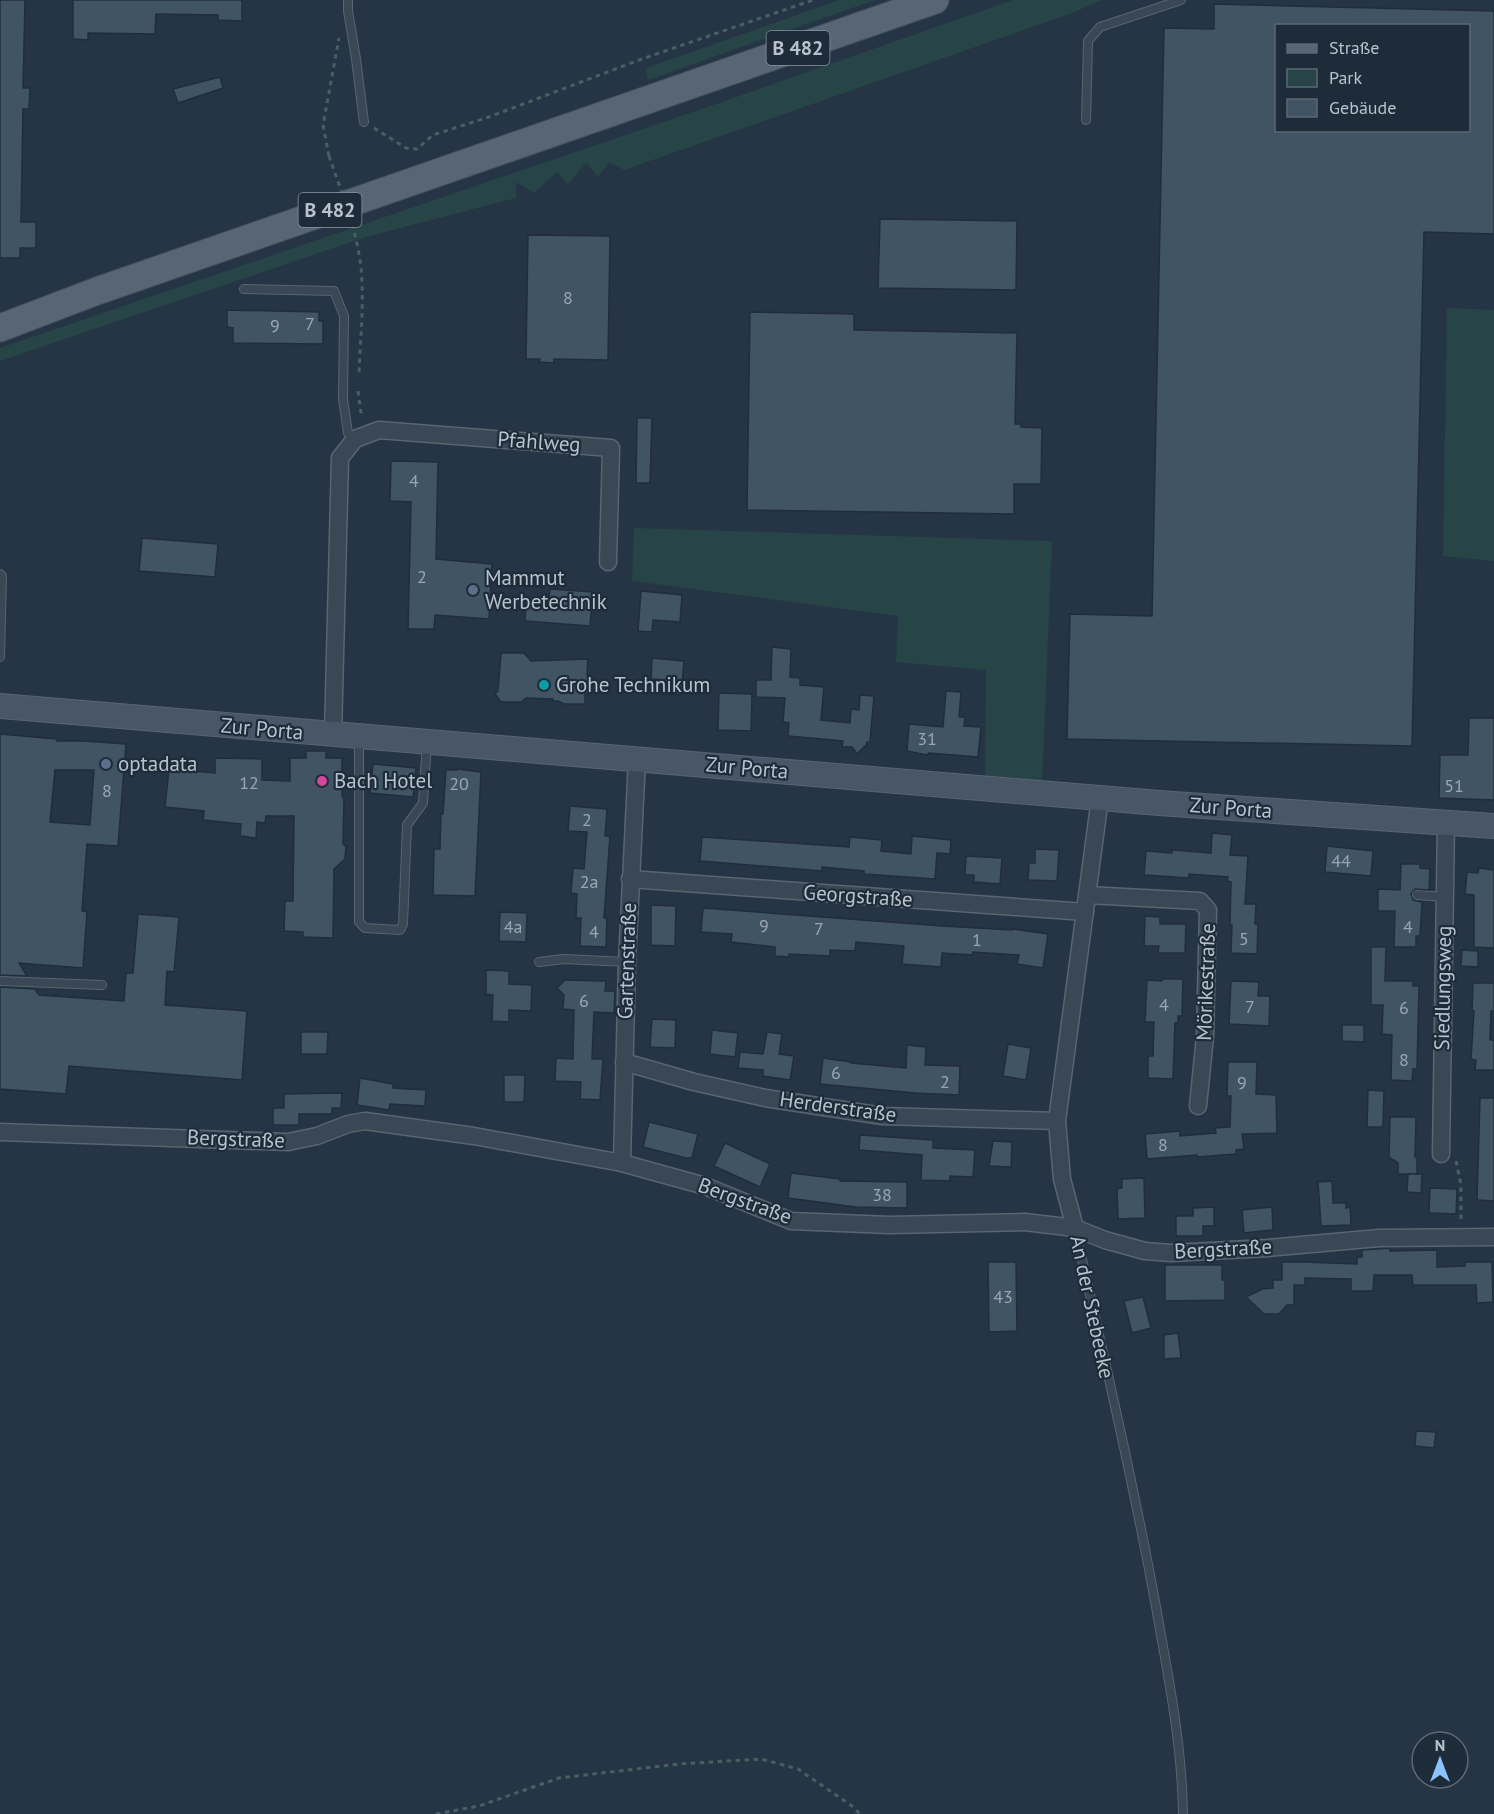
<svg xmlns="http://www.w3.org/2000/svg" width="1494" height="1814" font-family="'PT Sans',sans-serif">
	<rect width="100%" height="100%" fill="#253545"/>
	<g fill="#274546">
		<polygon points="839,0 875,0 648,80 646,68"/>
		<polygon points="1013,0 1102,0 1072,13 624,170 609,162 598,177 586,163 568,184 557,172 534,193 516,182 516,198 366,237 0,361 0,348 725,101"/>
		<polygon points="1447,308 1494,310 1494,561 1443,556"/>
		<polygon points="634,528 1052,541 1042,784 985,779 986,670 896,662 898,616 632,581"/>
	</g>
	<g fill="#415464" stroke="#202e3c" stroke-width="1.5" fill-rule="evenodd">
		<polygon points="0,0 25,0 23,88 30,88 29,109 23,109 21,222 36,222 36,248 20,248 20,258 0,258"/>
		<polygon points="73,0 242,0 242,21 218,20 218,15 156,14 155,34 88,33 88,40 73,39"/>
		<path d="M1214,4l280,7v223l-70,-2 -12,514 -345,-7 3,-125 82,2 12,-588 50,1zM1276,26h192v104h-192z"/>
		<polygon points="220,77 223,88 178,103 173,89"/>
		<polygon points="880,219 1017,221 1016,290 878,288"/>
		<polygon points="528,235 610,236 608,360 554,359 554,363 539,362 540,359 526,359"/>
		<polygon points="227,310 319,312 319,321 323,321 323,344 233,343 233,328 227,327"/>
		<polygon points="750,312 854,314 854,330 1017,333 1015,424 1021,424 1021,427 1042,428 1041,484 1014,484 1014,514 747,510"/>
		<polygon points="637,418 652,418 650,483 636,483"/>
		<polygon points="391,461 438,462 436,559 492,564 489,619 435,615 434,629 408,629 411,502 390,501"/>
		<polygon points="142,538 218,544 215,577 139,571"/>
		<polygon points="550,589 593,592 590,626 525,621 526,605 548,607"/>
		<polygon points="641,591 682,595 680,622 653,620 652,632 638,631"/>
		<polygon points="772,647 791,649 790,677 800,678 800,685 824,687 821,720 850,723 851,709 859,710 860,695 874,696 870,742 867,742 866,745 857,754 852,747 842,747 843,741 788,736 789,723 783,722 785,698 756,697 756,680 771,680"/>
		<polygon points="501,653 524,653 531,661 588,659 587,675 590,675 589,694 585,694 585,704 564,704 558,701 553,701 553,699 526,698 521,702 501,702 495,694 498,691"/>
		<polygon points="652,658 684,661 681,695 664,694 665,680 651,679"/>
		<polygon points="946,691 961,692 959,717 965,717 964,726 981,727 978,757 929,753 927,755 907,751 909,724 943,727"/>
		<polygon points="719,693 752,694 751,731 718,730"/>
		<polygon points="1469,718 1494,718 1494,800 1439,798 1440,755 1468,755"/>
		<path d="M0,734l57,5v2h27l42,3 -8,102 -31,-2 -5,67 5,1 -4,56 -64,-5 8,13 -27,-1zM55,770h39l-4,55 -40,-3z"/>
		<polygon points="306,751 326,751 326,758 342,758 342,796 344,799 343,844 346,847 345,859 334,869 333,938 303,937 303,932 284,931 285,901 293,901 294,816 266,816 265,823 257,822 256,838 240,836 241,824 203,820 204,811 165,807 169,769 215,773 215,758 262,759 262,780 290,781 290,758 306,758"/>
		<polygon points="373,764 416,768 413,797 370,793"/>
		<polygon points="457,769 481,772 475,896 433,895 434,849 440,849 441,814 443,814 446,770 457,770"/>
		<polygon points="570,806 607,809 605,836 610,836 604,918 607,918 606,947 580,946 581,918 576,918 577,894 571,893 573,868 584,869 587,832 568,831"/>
		<polygon points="1212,833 1232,835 1230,855 1248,856 1245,904 1256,904 1255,924 1258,924 1257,954 1231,953 1232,925 1230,925 1231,882 1227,881 1228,877 1189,874 1189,878 1144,875 1146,851 1172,853 1172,850 1211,853"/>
		<polygon points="912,836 951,840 950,854 937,853 935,879 864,874 864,871 822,867 822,871 700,861 702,837 849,847 850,837 882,840 881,851 911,854"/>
		<polygon points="1327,846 1373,851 1371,876 1325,872"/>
		<polygon points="1035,849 1059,850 1057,881 1028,880 1029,863 1035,863"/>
		<polygon points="966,856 1002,858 1000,884 974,882 974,875 965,875"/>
		<polygon points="1401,864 1420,864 1420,868 1430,869 1429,890 1415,889 1411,894 1413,900 1422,902 1420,936 1416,936 1416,947 1394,947 1395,911 1378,911 1378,889 1400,890"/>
		<polygon points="1479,868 1494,870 1494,948 1474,947 1474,895 1465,894 1467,872 1478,873"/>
		<polygon points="651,905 676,906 675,946 651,945"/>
		<polygon points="703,908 942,926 1012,930 1012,929 1048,934 1043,968 1017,964 1019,955 973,952 972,955 942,953 941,967 902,964 904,946 856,942 855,951 830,950 830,956 789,954 789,957 775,956 775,947 731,942 732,934 701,932"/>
		<polygon points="500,912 527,913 526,942 499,941"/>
		<polygon points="138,914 179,917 174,972 167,971 165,1005 247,1011 242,1080 69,1066 66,1094 0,1089 0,987 35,989 39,995 124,1001 126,973 133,973"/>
		<polygon points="1145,916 1160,917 1160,924 1186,924 1185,953 1158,953 1159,946 1144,946"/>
		<polygon points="1371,947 1386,947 1385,981 1413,981 1413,986 1419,986 1417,1069 1413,1069 1412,1081 1391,1080 1392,1035 1382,1034 1383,1005 1371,1005"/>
		<polygon points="1462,950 1478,951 1478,967 1461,966"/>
		<polygon points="486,970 509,971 509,984 532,985 531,1011 509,1010 509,1022 492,1021 493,995 486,994"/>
		<polygon points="1163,979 1183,979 1182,1016 1178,1016 1178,1023 1175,1023 1173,1079 1148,1078 1148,1056 1153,1056 1154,1022 1145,1022 1147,980 1162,981"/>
		<polygon points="565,980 606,981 605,991 615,991 614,1013 594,1012 592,1059 603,1059 600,1100 580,1099 581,1082 555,1081 556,1058 573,1059 574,1010 563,1009 564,995 557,988"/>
		<polygon points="1231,981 1259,982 1258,996 1270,996 1269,1026 1229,1024"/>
		<polygon points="1473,983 1494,983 1494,1011 1491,1011 1490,1040 1494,1040 1494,1070 1475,1070 1476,1060 1471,1059 1474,1011 1472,1011"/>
		<polygon points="652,1019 676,1020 675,1048 650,1047"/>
		<polygon points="1342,1025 1364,1025 1364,1042 1342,1041"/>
		<polygon points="712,1030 738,1033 735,1057 710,1054"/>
		<polygon points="301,1032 328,1032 327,1054 301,1054"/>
		<polygon points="767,1032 782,1034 779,1054 794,1056 790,1080 763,1076 763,1070 738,1068 740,1052 763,1054"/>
		<polygon points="1008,1044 1031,1048 1026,1080 1003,1076"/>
		<polygon points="907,1045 926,1047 925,1065 960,1066 959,1095 915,1093 820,1084 823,1058 851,1062 851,1063 906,1068"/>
		<polygon points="1228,1062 1257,1062 1256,1094 1276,1095 1277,1133 1242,1134 1244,1149 1236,1150 1236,1154 1197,1157 1197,1155 1147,1159 1145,1134 1180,1131 1180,1136 1216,1133 1215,1128 1230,1127 1231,1096 1227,1096"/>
		<polygon points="504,1075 525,1075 524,1102 504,1102"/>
		<polygon points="360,1078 393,1084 393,1088 426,1090 425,1106 390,1104 389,1110 357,1105"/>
		<polygon points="1368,1090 1384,1091 1383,1127 1367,1127"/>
		<polygon points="342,1093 341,1108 332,1108 332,1114 299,1114 299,1125 273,1125 273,1108 284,1108 284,1094"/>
		<polygon points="1480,1098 1494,1098 1494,1201 1477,1200"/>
		<polygon points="1390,1117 1416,1117 1415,1157 1417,1157 1417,1174 1398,1174 1398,1163 1389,1157"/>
		<polygon points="649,1122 698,1134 692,1158 686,1158 643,1147"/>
		<polygon points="860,1135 933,1140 933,1148 975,1150 973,1177 950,1176 950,1181 921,1180 922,1155 859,1150"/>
		<polygon points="993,1141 1012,1142 1011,1167 989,1166"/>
		<polygon points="725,1143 770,1164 760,1187 714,1166"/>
		<polygon points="791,1173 840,1179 840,1181 907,1182 907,1208 856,1207 788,1198"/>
		<polygon points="1408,1174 1422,1174 1421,1193 1407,1192"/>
		<polygon points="1144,1178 1145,1218 1118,1219 1117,1189 1122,1188 1122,1179"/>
		<polygon points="1332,1181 1333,1203 1346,1203 1346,1208 1350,1207 1351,1225 1321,1226 1318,1182"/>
		<polygon points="1430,1188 1457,1189 1456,1214 1429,1213"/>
		<polygon points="1214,1207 1214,1226 1203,1226 1203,1236 1176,1236 1176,1216 1193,1216 1193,1208"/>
		<polygon points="1272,1207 1273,1230 1244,1233 1242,1210"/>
		<polygon points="1390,1248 1390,1251 1437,1250 1437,1267 1465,1266 1465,1262 1492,1262 1493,1302 1477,1303 1476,1285 1413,1285 1412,1275 1374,1275 1373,1291 1351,1291 1351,1279 1305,1278 1305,1285 1294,1285 1294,1305 1287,1305 1279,1314 1264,1314 1246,1297 1262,1289 1273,1288 1273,1280 1282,1280 1282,1262 1304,1262 1357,1264 1357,1257 1362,1257 1362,1250"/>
		<polygon points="988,1262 1016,1262 1017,1331 989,1332"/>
		<polygon points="1165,1265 1222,1265 1222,1280 1225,1280 1225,1300 1165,1301"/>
		<polygon points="1143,1297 1151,1328 1132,1333 1124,1301"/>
		<polygon points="1178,1333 1181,1358 1164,1359 1164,1335"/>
		<polygon points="1416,1431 1436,1432 1434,1448 1415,1446"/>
	</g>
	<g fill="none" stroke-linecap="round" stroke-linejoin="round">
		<defs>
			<g id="lane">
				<polyline points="348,0 348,11 356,59 364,122"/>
				<polyline points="1086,120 1088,41 1100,27 1181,0"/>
				<polyline points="244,289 334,291 344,316 343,399 348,433 355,439"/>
				<polyline points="0,574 2,576 0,657"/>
				<polyline points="359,737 359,922 365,928 400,930 403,924 407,825 423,803 427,742"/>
				<polyline points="1417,895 1444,897"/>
				<polyline points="539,962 564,959 627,962"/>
				<polyline points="0,981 102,985"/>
				<path d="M1075,1228c28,126 58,252 81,379 12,68 26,137 27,207"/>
			</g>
			<g id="street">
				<polyline points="333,735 340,458 355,439 379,430 611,448 608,562"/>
				<polyline points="630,879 1085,912"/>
				<polyline points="1087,895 1200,901 1208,910 1205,1036 1198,1106"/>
				<polyline points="624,1062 694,1082 765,1098 883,1116 1057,1121"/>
				<polyline points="0,1132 288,1142 317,1136 348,1124 365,1121 474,1136 622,1163 705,1186 791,1221 889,1225 1025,1222 1075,1228 1105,1240 1145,1251 1171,1253 1268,1248 1379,1238 1494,1237"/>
				<polyline points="1441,1154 1446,822"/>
				<polyline points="622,1163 627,962 637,759"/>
				<polyline points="1075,1228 1062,1179 1057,1121 1100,798"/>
			</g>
			<polyline id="secondary" points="0,706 1159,803 1494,826"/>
			<polyline id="primary" points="0,328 97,291 935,0"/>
		</defs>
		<use href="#lane" stroke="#586572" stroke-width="10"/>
		<use href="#street" stroke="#586572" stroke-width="19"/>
		<use href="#secondary" stroke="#586572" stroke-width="26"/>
		<use href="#primary" stroke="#43505e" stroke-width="29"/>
		<g stroke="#466162" stroke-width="3" stroke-dasharray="4.5 4.5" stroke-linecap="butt">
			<polyline points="374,128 406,148 417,149 433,135 489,117 639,60 813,0"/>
			<polyline points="329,156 323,125 339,38"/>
			<polyline points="358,391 361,413 358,417"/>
			<polyline points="1456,1161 1461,1185 1461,1220"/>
			<polyline points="436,1814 479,1806 559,1778 679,1764 761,1759 798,1769 852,1806 860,1814"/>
		</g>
		<use href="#lane" stroke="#3a4754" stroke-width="8"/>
		<use href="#street" stroke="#3a4754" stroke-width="16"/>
		<use href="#secondary" stroke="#485668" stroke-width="24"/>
		<use href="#primary" stroke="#586674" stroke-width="27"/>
		<path stroke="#466162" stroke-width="3" stroke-dasharray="4.5 4.5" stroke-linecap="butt" d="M329,156c11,32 24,64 30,98 7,37 1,83 0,120"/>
	</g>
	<g fill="#5c6f8a" stroke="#1e2c3a" stroke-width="2">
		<circle cx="473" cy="590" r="6"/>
		<circle cx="106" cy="764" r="6"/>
	</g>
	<circle fill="#0f9aa8" stroke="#1e2c3a" stroke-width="2" cx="544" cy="685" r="6"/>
	<circle fill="#d1479c" stroke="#1e2c3a" stroke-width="2" cx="322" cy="781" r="6"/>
	<g text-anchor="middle" stroke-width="4.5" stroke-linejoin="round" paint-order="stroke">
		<g font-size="18" fill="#9aa6b4">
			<text x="568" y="304">8</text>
			<text x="310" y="330">7</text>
			<text x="275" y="332">9</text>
			<text x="414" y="487">4</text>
			<text x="422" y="583">2</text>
			<text x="927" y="745">31</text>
			<text x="249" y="789">12</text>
			<text x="459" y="790">20</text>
			<text x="1454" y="792">51</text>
			<text x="107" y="797">8</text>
			<text x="587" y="826">2</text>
			<text x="1341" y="867">44</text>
			<text x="589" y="888">2a</text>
			<text x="764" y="932">9</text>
			<text x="513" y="933">4a</text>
			<text x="1408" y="933">4</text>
			<text x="819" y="935">7</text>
			<text x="594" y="938">4</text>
			<text x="1244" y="945">5</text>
			<text x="977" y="946">1</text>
			<text x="584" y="1007">6</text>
			<text x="1164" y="1011">4</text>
			<text x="1250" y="1013">7</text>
			<text x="1404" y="1014">6</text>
			<text x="1404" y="1066">8</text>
			<text x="836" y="1079">6</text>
			<text x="945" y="1088">2</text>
			<text x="1242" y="1089">9</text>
			<text x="1163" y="1151">8</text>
			<text x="882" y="1201">38</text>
			<text x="1003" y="1303">43</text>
		</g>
		<g fill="#1e2c3a" stroke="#8995a2" stroke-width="1.5">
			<rect x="766.5" y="31" width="63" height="34" rx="4.5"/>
			<rect x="298.5" y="193" width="63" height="34" rx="4.5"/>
		</g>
		<g font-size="20" font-weight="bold" fill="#b7c2ce">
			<text x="798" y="55">B 482</text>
			<text x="330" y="217">B 482</text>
		</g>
		<g font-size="21" fill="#b7c2ce" stroke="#1e2c3a">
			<text transform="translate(539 442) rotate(4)" y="7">Pfahlweg</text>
			<text transform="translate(262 729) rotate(5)" y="7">Zur Porta</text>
			<text transform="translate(747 768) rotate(5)" y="7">Zur Porta</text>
			<text transform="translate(1231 808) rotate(4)" y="7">Zur Porta</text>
			<text transform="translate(858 896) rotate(4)" y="7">Georgstraße</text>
			<text transform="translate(627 961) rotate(-88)" y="7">Gartenstraße</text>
			<text transform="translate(1206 982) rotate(-88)" y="7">Mörikestraße</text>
			<text transform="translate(1443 988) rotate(-89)" y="7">Siedlungsweg</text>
			<text transform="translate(838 1107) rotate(8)" y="7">Herderstraße</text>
			<text transform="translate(236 1139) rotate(2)" y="7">Bergstraße</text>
			<text transform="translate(745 1201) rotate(20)" y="7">Bergstraße</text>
			<text transform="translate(1223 1249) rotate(-3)" y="7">Bergstraße</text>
			<text transform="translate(1092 1307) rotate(78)" y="7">An der Stebeeke</text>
		</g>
		<g font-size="21" fill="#b7c2ce" stroke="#1e2c3a" text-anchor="start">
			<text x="485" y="585">Mammut<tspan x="485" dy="24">Werbetechnik</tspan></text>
			<text x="556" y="692">Grohe Technikum</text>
			<text x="118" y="771">optadata</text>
			<text x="334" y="788">Bach Hotel</text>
		</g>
	</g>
	<rect x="1275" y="24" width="195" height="108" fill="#1e2c3a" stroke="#5b6875" stroke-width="1.5"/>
	<rect x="1287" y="44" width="30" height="9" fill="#586674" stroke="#5b6875" stroke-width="1.5"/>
	<text x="1329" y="54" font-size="18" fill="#b7c2ce">Straße</text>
	<rect x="1287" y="69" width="30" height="18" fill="#274546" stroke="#5b6875" stroke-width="1.5"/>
	<text x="1329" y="84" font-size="18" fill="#b7c2ce">Park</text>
	<rect x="1287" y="99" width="30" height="18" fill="#415464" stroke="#5b6875" stroke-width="1.5"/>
	<text x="1329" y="114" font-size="18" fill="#b7c2ce">Gebäude</text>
	<g transform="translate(1440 1760)"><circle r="28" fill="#1e2c3a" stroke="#5b6875" stroke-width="1.5"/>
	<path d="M0-4.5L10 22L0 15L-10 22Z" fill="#8bc1ff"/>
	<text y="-9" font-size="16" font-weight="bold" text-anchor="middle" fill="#b7c2ce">N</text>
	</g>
</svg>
